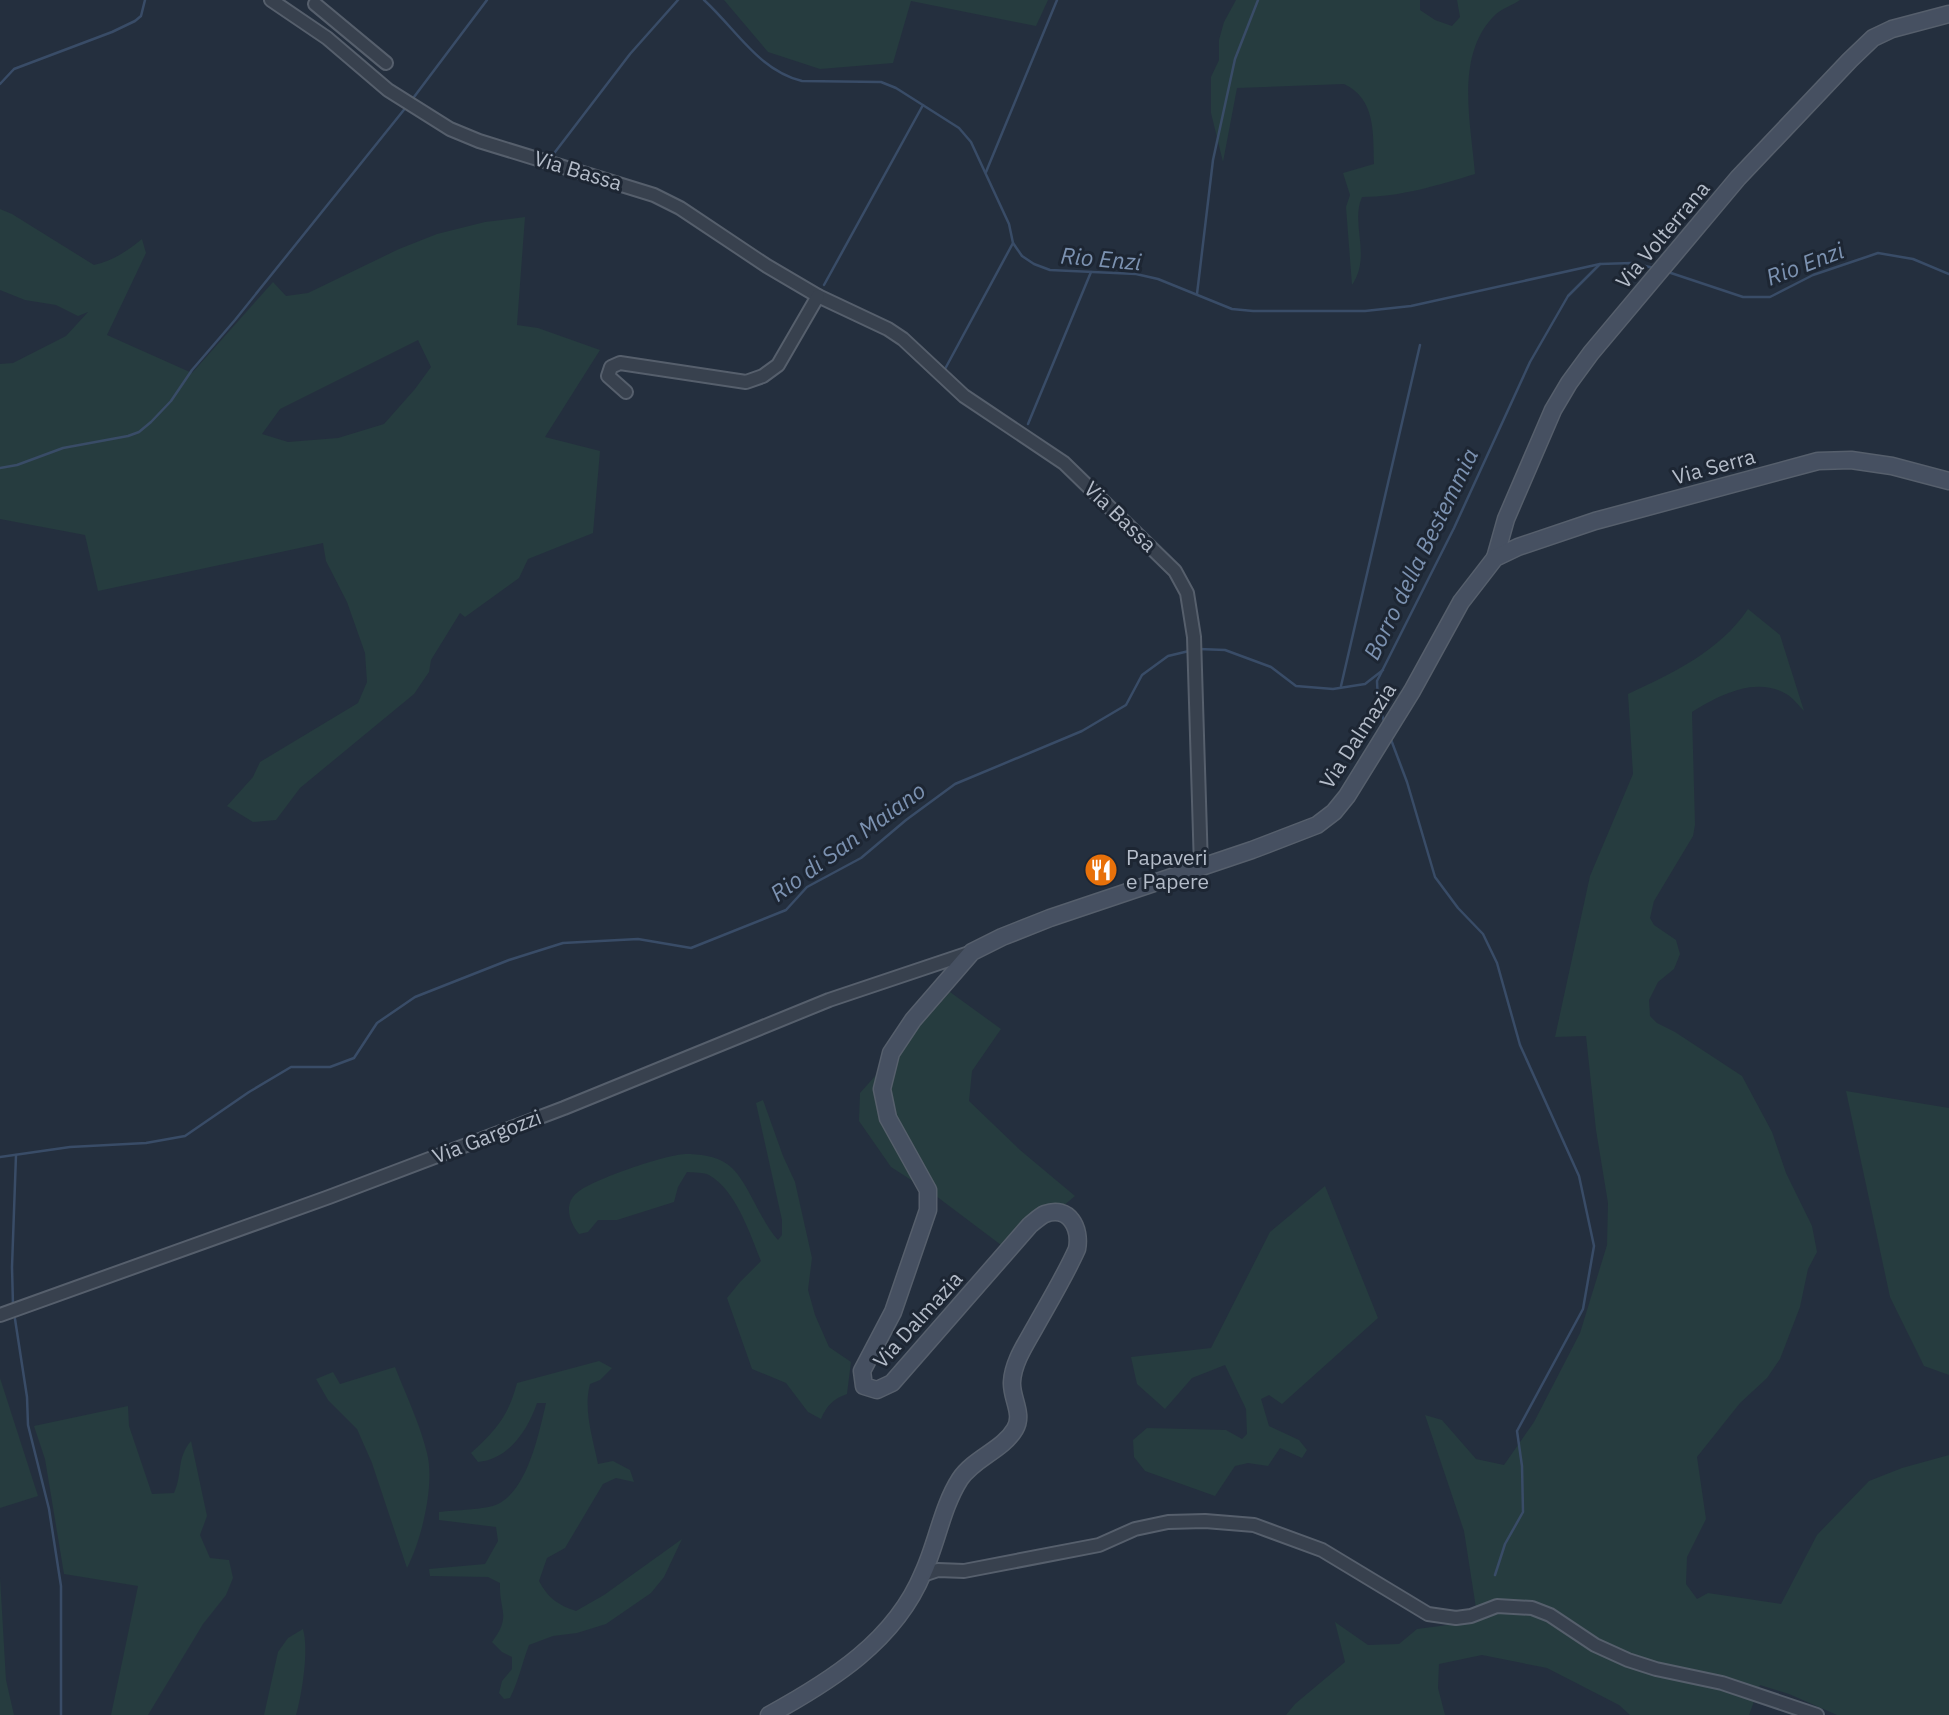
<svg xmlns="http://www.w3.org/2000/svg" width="1949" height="1715" font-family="'IBM Plex Sans',sans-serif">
	<rect width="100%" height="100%" fill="#242f3e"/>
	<g fill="#263c3f" fill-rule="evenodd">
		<polygon points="724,0 1048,0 1036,26 911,1 893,63 820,69 768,52"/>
		<path d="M1236,0h184v10l15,10 17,6 8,-9 -3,-17h63c-7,5 -17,8 -24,14 -42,40 -25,109 -21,160 -36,11 -75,23 -113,23 -12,27 10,59 -10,88l-6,-78 4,-12 -7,-22 31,-9c-1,-31 2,-65 -30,-80l-107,4 -14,74 -12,-49v-36l8,-17v-20l5,-18z"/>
		<path d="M0,209l12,5 82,51c19,-4 33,-14 48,-26l4,14 -39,82 85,38 81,-91 13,14 22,-3 91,-44 38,-15 48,-12 40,-5 -8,108 21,3 62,22 -55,87 55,14 -7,82 -65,26 -9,19 -54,39 -5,-4 -29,47 -2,12 -15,22 -114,94 -24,32 -23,2 -26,-16 26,-29 7,-15 98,-59 9,-21 -2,-29 -18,-51 -21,-41 -3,-18 -225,48 -13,-56 -85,-16v-155l13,-1 53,-27 22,-24 -10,4 -22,-11 -31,-5 -25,-10zM418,340l13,27 -16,22 -31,35 -46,14 -50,4 -26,-8 18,-25z"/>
		<path d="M1748,609l32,26 24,76c-5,-5 -10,-12 -16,-16 -31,-20 -69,0 -96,17l3,113 -2,11 -39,65 -4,17 4,7 22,15 4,14 -6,15 -16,13 -9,18 1,16 7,7 18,9 67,44 30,56 14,41 26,53 5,26 -9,17 -8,38 -20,52 -13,19 -27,25 -43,54 9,62 -19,38 -1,27 11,15 11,-6 73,11 36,-69 52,-54 33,-13 47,-13v260h-112l-48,-21 -29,-9 -11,30h-119l-11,-10 -72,-37 -65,-13 -43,9 -1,24 7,27h-159l9,-11 50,-42 -10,-40 33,23 31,-1 18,-15 61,-8 -14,-90 -39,-116 17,5 34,39 28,6 30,-43 46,-89 27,-88 1,-42 -12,-73 -10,-94 -31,1 35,-161 43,-102 -5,-80c45,-21 92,-43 120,-85z"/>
		<polygon points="950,992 1001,1029 972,1071 969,1101 1020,1150 1075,1196 1042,1224 1013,1254 936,1196 891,1167 859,1121 860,1093"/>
		<polygon points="1846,1091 1949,1108 1949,1375 1924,1366 1890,1297"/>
		<path d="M763,1100l20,56 12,26 17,76 -4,32 7,25 14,32 22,15 -4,32c-14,5 -20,11 -26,25l-13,-7 -22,-29 -34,-14 -25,-71 13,-16 21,-21c-11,-27 -25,-71 -52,-86 -5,-3 -15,-2 -22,-3l-9,15 -4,15 -57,18h-19l-10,12 -9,2c-10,-12 -16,-31 -1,-42 16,-13 87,-37 107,-38 14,0 31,2 42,10 20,13 32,56 51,76l4,-5v-15l-26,-117z"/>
		<polygon points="1325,1186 1378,1318 1282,1404 1269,1395 1261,1399 1269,1426 1299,1440 1307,1450 1302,1458 1280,1448 1268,1466 1248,1463 1235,1466 1215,1496 1145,1471 1134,1457 1133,1440 1147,1428 1226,1430 1242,1439 1247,1434 1246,1409 1225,1365 1192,1378 1165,1409 1137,1384 1131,1357 1211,1348 1270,1232"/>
		<path d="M599,1361l13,7 -12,12 -10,4c-7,25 3,55 8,80l15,-3 17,9 4,12 -18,-4 -13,6 -38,64 -18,10 -8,23c9,17 19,24 37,30l28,-16 78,-56 -18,38 -13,16 -45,31 -29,9 -24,3 -24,9c-7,18 -10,35 -19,53l-6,1 -5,-6 3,-12 10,-12v-12l-10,-5 -10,-10c20,-27 7,-30 8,-59l-12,-6 -58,-1 -1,-7 56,-5 13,-23 -2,-14 -57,-7v-8c15,-2 47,-2 59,-8 30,-15 41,-71 48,-101h-9c-9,27 -29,57 -59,59l-7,-9c25,-23 37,-36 46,-70z"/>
		<path d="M395,1367c11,28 25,57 32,86 8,31 -5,86 -20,115l-35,-105 -15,-34 -29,-29 -12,-21 17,-7 7,12z"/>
		<polygon points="0,1378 38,1496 0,1508"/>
		<path d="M128,1406l1,20 23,68 22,-1c9,-20 2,-34 17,-52l16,75 -7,19 10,23 19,2 4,18 -7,17 -23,29 -55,91h-37l27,-129 -74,-12 -19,-115 -11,-33z"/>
		<polygon points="0,1577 6,1680 14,1715 0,1715"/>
		<path d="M303,1629c6,21 -1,65 -7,86h-32l14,-63 10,-14z"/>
	</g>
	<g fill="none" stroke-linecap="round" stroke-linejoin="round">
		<g stroke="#394c67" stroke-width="2.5">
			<path d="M704,0c32,29 54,70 98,81l79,1 15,6 63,40 12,14 38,82 4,19 9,13 12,8 16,6 86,4 22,5 74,30 21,2h112l46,-5 189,-42 32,-1 22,5"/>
			<polyline points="0,84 14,69 112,32 135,21 141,16 145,0"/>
			<polyline points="411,101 487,0"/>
			<polyline points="552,156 630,54 678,0"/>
			<polyline points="986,172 1057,0"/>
			<polyline points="1671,273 1743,297 1770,297 1813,275 1878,253 1913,259 1949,274"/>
			<polyline points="824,285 923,105"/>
			<polyline points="1197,294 1213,160 1235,59 1258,0"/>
			<polyline points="945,369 1013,243"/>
			<polyline points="1028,424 1091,272"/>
			<polyline points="0,468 17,465 63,448 128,436 139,432 151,422 171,401 192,370 235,320 407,106"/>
			<polyline points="1199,649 1225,650 1271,667 1296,686 1333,689 1365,684 1383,670"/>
			<polyline points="1341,686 1420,345"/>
			<polyline points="1384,721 1378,704 1377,681 1454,528 1530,362 1568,296 1600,264"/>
			<polyline points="1390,737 1407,782 1435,877 1458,908 1483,934 1497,963 1520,1045 1579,1176 1594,1246 1583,1309 1517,1431 1522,1466 1523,1512 1505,1544 1495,1575"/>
			<polyline points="0,1157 70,1147 146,1143 185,1136 249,1092 291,1067 330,1067 354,1058 377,1023 415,997 509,960 563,943 638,939 691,948 786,910 807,887 861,858 906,820 955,784 1082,731 1126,705 1142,675 1168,656 1189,651"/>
			<polyline points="13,1305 12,1267 16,1155"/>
			<polyline points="15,1319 27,1397 28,1425 49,1509 61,1586 61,1715"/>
		</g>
		<defs>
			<g id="street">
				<polyline points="271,0 327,38 388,90 450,129 479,141 654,195 680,208 767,266 818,296 888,329 903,339 964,396 1064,463 1175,571 1187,593 1194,637 1201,867"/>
				<polyline points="315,4 386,63"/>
				<polyline points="626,392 608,376 611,367 620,363 746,382 763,376 778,365 818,296"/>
				<polyline points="0,1315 329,1197 564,1108 829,1000 972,952"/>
				<polyline points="923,1575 938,1570 964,1571 1099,1545 1135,1529 1168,1522 1205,1521 1254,1525 1322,1550 1428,1614 1456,1618 1471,1616 1497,1606 1532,1608 1550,1615 1595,1645 1628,1660 1656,1669 1722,1683 1817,1715"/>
			</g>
			<g id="secondary">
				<polyline points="1495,558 1506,519 1553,410 1569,383 1591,353 1738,178 1850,60 1873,38 1892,29 1949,14"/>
				<path d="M769,1715c62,-34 126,-74 154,-142 14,-30 19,-66 37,-94 14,-21 43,-29 55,-50 9,-15 -4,-31 -3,-47 1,-19 13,-37 22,-53 15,-27 31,-53 43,-80 4,-21 -8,-44 -32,-35 -5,2 -11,8 -15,11l-138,158 -15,7 -13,-4 -2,-15 31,-59 35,-102v-20l-40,-72 -6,-29 9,-36 22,-33 59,-68 30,-15 48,-19 202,-68 65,-25 17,-13 13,-16 65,-105 49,-89 34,-44 23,-11 77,-26 223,-60 33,-1 41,6 57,15"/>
			</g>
		</defs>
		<use href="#street" stroke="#565f6c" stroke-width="16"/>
		<use href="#secondary" stroke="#565f6c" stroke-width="19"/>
		<use href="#street" stroke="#38414e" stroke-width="12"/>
		<use href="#secondary" stroke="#465061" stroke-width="16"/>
	</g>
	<defs>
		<symbol id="restaurant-disc" viewBox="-11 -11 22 22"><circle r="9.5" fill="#e8710a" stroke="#1d2633"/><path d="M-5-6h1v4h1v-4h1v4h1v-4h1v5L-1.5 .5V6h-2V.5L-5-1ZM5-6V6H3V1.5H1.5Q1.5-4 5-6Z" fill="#fff"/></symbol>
	</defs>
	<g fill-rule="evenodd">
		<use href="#restaurant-disc" x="1082" y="851" width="38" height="38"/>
	</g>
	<g text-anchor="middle" stroke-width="6" stroke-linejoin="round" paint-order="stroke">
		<g font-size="21" fill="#b4bcc9" stroke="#1d2633">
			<text transform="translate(578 171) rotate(17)" y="7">Via Bassa</text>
			<text transform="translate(1663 235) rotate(-50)" y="7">Via Volterrana</text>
			<text transform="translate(1714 467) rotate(-15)" y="7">Via Serra</text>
			<text transform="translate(1120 517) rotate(44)" y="7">Via Bassa</text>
			<text transform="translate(1358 736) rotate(-57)" y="7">Via Dalmazia</text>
			<text transform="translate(487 1137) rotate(-21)" y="7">Via Gargozzi</text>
			<text transform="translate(918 1320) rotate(-48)" y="7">Via Dalmazia</text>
		</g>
		<g font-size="21" fill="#b4bcc9" stroke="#1d2633" text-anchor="start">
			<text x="1126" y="865">Papaveri<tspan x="1126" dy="24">e Papere</tspan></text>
		</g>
		<g font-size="23" font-style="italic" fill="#7c92b1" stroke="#1d2633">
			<text transform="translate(1101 259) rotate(5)" y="8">Rio Enzi</text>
			<text transform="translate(1805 264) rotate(-21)" y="8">Rio Enzi</text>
			<text transform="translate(1421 554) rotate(-64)" y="8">Borro della Bestemmia</text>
			<text transform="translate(848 842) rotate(-36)" y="8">Rio di San Maiano</text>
		</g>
	</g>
</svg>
